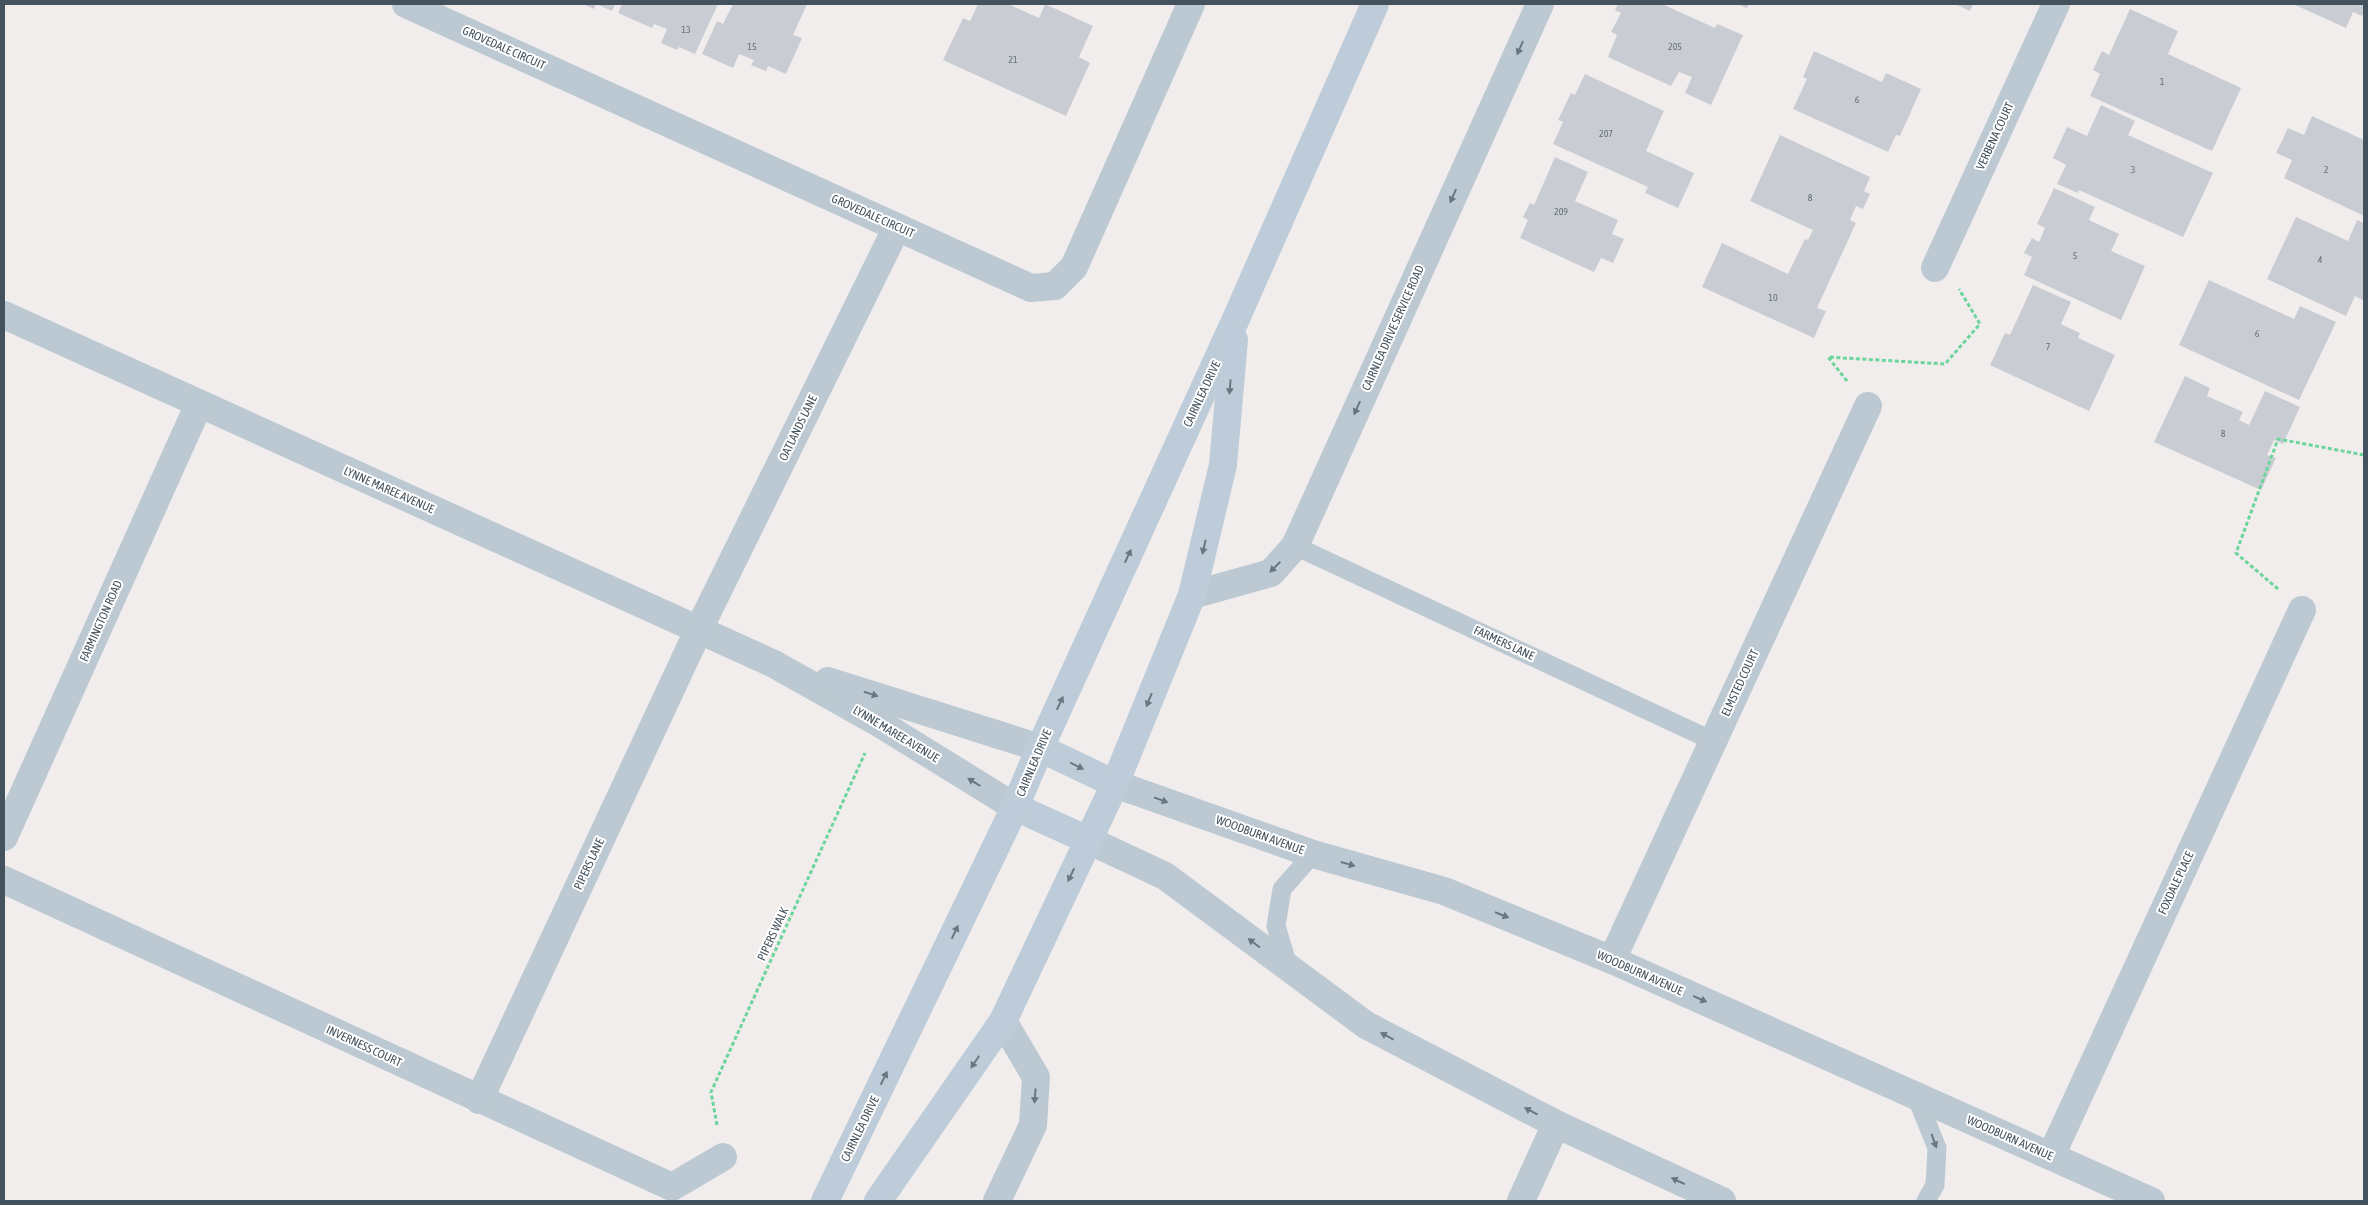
<svg xmlns="http://www.w3.org/2000/svg" width="2368" height="1205" font-family="'Asap Condensed',sans-serif">
	<rect width="100%" height="100%" fill="#f1eded"/>
	<g fill="#c9cdd3">
		<polygon points="583,4 615,4 612,11 596,4 594,9"/>
		<polygon points="622,4 718,4 695,54 679,47 677,50 661,43 667,29 654,24 652,28 618,13"/>
		<polygon points="733,4 807,4 793,35 802,38 786,74 768,66 766,71 751,65 754,60 739,54 733,68 702,54 717,21 723,24"/>
		<polygon points="978,4 1008,4 1039,18 1045,4 1093,26 1079,57 1090,63 1066,116 943,60 963,18 970,21"/>
		<polygon points="1618,4 1662,4 1715,28 1717,24 1743,35 1711,105 1685,93 1692,77 1679,72 1671,86 1608,57 1617,35 1611,32 1621,13 1615,10"/>
		<polygon points="1737,4 1749,4 1747,8"/>
		<polygon points="1955,4 1973,4 1970,11"/>
		<polygon points="2293,4 2364,4 2364,10 2362,16 2353,12 2346,28"/>
		<polygon points="2130,9 2178,31 2168,54 2241,88 2212,151 2090,96 2100,74 2093,70 2102,51 2109,55"/>
		<polygon points="1814,51 1882,82 1886,73 1921,89 1900,136 1896,135 1888,152 1793,109 1807,79 1803,77"/>
		<polygon points="1585,74 1664,111 1646,151 1694,173 1678,208 1645,193 1648,187 1553,144 1563,122 1558,120 1571,93 1575,95"/>
		<polygon points="2101,105 2135,121 2128,135 2213,173 2183,237 2079,190 2078,193 2057,184 2066,165 2053,158 2067,127 2087,136"/>
		<polygon points="2312,116 2364,140 2364,216 2284,178 2292,160 2276,153 2288,128 2304,135"/>
		<polygon points="1780,135 1870,177 1864,191 1870,194 1863,209 1856,206 1850,220 1856,223 1817,308 1826,311 1814,338 1702,287 1722,243 1788,274 1805,239 1808,240 1813,230 1750,201"/>
		<polygon points="1555,157 1588,172 1575,201 1618,220 1612,234 1624,239 1613,263 1601,258 1594,272 1520,238 1528,220 1523,217 1530,203 1534,205"/>
		<polygon points="2054,188 2095,207 2089,220 2119,234 2111,251 2145,266 2121,320 2024,275 2032,257 2024,253 2032,238 2039,242 2045,228 2037,224"/>
		<polygon points="2296,217 2348,241 2357,220 2364,223 2364,301 2355,296 2346,316 2267,279"/>
		<polygon points="2209,280 2294,319 2300,306 2336,322 2299,400 2179,345"/>
		<polygon points="2033,285 2071,302 2061,324 2080,333 2078,338 2115,355 2089,411 1990,365 2005,333 2010,335"/>
		<polygon points="2185,376 2210,388 2207,396 2243,412 2239,420 2249,425 2265,391 2300,407 2283,444 2274,440 2267,455 2276,458 2261,490 2154,442"/>
	</g>
	<g fill="none" stroke-linecap="round" stroke-linejoin="round">
		<g stroke="#6bd59b" stroke-width="3" stroke-dasharray="4 2.5" stroke-linecap="butt">
			<polyline points="1847,381 1828,357 1945,364 1980,324 1959,289"/>
			<polyline points="2278,589 2236,553 2278,439 2364,455"/>
			<polyline points="717,1125 711,1092 865,753"/>
		</g>
		<g stroke="#bcc9d2" stroke-width="19">
			<polyline points="1295,546 1713,741"/>
			<polyline points="1289,969 1276,926 1282,889 1313,854"/>
			<polyline points="1916,1096 1937,1148 1935,1185 1926,1201"/>
		</g>
		<g stroke="#bcc9d2" stroke-width="28">
			<polyline points="406,4 1031,288 1055,286 1074,267 1191,4"/>
			<polyline points="1935,268 2056,4"/>
			<polyline points="4,315 774,664 879,723 1015,807"/>
			<polyline points="1192,595 1271,573 1295,546 1540,4"/>
			<polyline points="828,681 1040,748"/>
			<polyline points="1115,784 1313,854 1444,891 1612,960 2151,1201"/>
			<polyline points="4,837 199,404"/>
			<polyline points="1088,840 1165,876 1366,1025 1556,1124 1722,1201"/>
			<polyline points="4,880 672,1187 723,1157"/>
			<polyline points="1612,960 1868,406"/>
			<polyline points="479,1100 699,629 897,227"/>
			<polyline points="2051,1156 2302,610"/>
			<polyline points="997,1201 1033,1125 1036,1077 1003,1021"/>
			<polyline points="1521,1201 1556,1124"/>
		</g>
		<g stroke="#beccd9" stroke-width="28">
			<polyline points="1040,748 1115,784"/>
			<polyline points="1015,807 1088,840"/>
			<polyline points="825,1201 1015,807 1040,748 1235,321 1375,4"/>
			<polyline points="878,1201 1003,1021 1115,784 1192,595 1223,465 1234,340"/>
		</g>
	</g>
	<defs><path id="oneway-solid" d="M-6-.8H1V-3.2L6.5 0L1 3.2V.8H-6Z" transform="scale(1.25)"/></defs>
	<g fill="#687680">
		<use href="#oneway-solid" transform="translate(1520 48) rotate(114)"/>
		<use href="#oneway-solid" transform="translate(1453 196) rotate(114)"/>
		<use href="#oneway-solid" transform="translate(1357 408) rotate(114)"/>
		<use href="#oneway-solid" transform="translate(1275 567) rotate(135)"/>
		<use href="#oneway-solid" transform="translate(871 694) rotate(18)"/>
		<use href="#oneway-solid" transform="translate(974 782) rotate(-148)"/>
		<use href="#oneway-solid" transform="translate(1161 800) rotate(20)"/>
		<use href="#oneway-solid" transform="translate(1348 864) rotate(16)"/>
		<use href="#oneway-solid" transform="translate(1502 915) rotate(22)"/>
		<use href="#oneway-solid" transform="translate(1254 943) rotate(-143)"/>
		<use href="#oneway-solid" transform="translate(1700 999) rotate(24)"/>
		<use href="#oneway-solid" transform="translate(1387 1036) rotate(-152)"/>
		<use href="#oneway-solid" transform="translate(1035 1096) rotate(94)"/>
		<use href="#oneway-solid" transform="translate(1531 1111) rotate(-152)"/>
		<use href="#oneway-solid" transform="translate(1934 1141) rotate(70)"/>
		<use href="#oneway-solid" transform="translate(1678 1181) rotate(-155)"/>
	</g>
	<g fill="#697782">
		<use href="#oneway-solid" transform="translate(1230 387) rotate(95)"/>
		<use href="#oneway-solid" transform="translate(1204 547) rotate(103)"/>
		<use href="#oneway-solid" transform="translate(1128 556) rotate(-65)"/>
		<use href="#oneway-solid" transform="translate(1149 700) rotate(112)"/>
		<use href="#oneway-solid" transform="translate(1060 703) rotate(-65)"/>
		<use href="#oneway-solid" transform="translate(1077 766) rotate(26)"/>
		<use href="#oneway-solid" transform="translate(1071 875) rotate(115)"/>
		<use href="#oneway-solid" transform="translate(955 932) rotate(-64)"/>
		<use href="#oneway-solid" transform="translate(975 1062) rotate(124)"/>
		<use href="#oneway-solid" transform="translate(884 1078) rotate(-64)"/>
	</g>
	<g text-anchor="middle" stroke-width="4" stroke-linejoin="round" paint-order="stroke">
		<g font-size="10" fill="#65717a">
			<text x="686" y="33">13</text>
			<text x="752" y="50">15</text>
			<text x="1675" y="50">205</text>
			<text x="1013" y="63">21</text>
			<text x="2162" y="85">1</text>
			<text x="1857" y="103">6</text>
			<text x="1606" y="137">207</text>
			<text x="2133" y="173">3</text>
			<text x="2326" y="173">2</text>
			<text x="1810" y="201">8</text>
			<text x="1561" y="215">209</text>
			<text x="2075" y="259">5</text>
			<text x="2320" y="263">4</text>
			<text x="1773" y="301">10</text>
			<text x="2257" y="337">6</text>
			<text x="2048" y="350">7</text>
			<text x="2223" y="437">8</text>
		</g>
		<g font-size="12" fill="#44525d" stroke="#fff">
			<text transform="translate(504 48) rotate(24)" y="4">GROVEDALE CIRCUIT</text>
			<text transform="translate(1995 136) rotate(-65)" y="4">VERBENA COURT</text>
			<text transform="translate(873 216) rotate(24)" y="4">GROVEDALE CIRCUIT</text>
			<text transform="translate(1393 328) rotate(-66)" y="4">CAIRNLEA DRIVE SERVICE ROAD</text>
			<text transform="translate(1202 394) rotate(-65)" y="4">CAIRNLEA DRIVE</text>
			<text transform="translate(798 428) rotate(-64)" y="4">OATLANDS LANE</text>
			<text transform="translate(389 490) rotate(24)" y="4">LYNNE MAREE AVENUE</text>
			<text transform="translate(101 621) rotate(-66)" y="4">FARMINGTON ROAD</text>
			<text transform="translate(1504 643) rotate(25)" y="4">FARMERS LANE</text>
			<text transform="translate(1740 683) rotate(-65)" y="4">ELMSTED COURT</text>
			<text transform="translate(896 734) rotate(31)" y="4">LYNNE MAREE AVENUE</text>
			<text transform="translate(1034 763) rotate(-67)" y="4">CAIRNLEA DRIVE</text>
			<text transform="translate(1260 835) rotate(20)" y="4">WOODBURN AVENUE</text>
			<text transform="translate(589 864) rotate(-65)" y="4">PIPERS LANE</text>
			<text transform="translate(2176 883) rotate(-65)" y="4">FOXDALE PLACE</text>
			<text transform="translate(773 934) rotate(-65)" y="4">PIPERS WALK</text>
			<text transform="translate(1640 973) rotate(24)" y="4">WOODBURN AVENUE</text>
			<text transform="translate(364 1046) rotate(25)" y="4">INVERNESS COURT</text>
			<text transform="translate(860 1129) rotate(-64)" y="4">CAIRNLEA DRIVE</text>
			<text transform="translate(2010 1138) rotate(24)" y="4">WOODBURN AVENUE</text>
		</g>
	</g>
	<rect width="2368" height="1205" fill="none" stroke="#44525d" stroke-width="10"/>
</svg>
